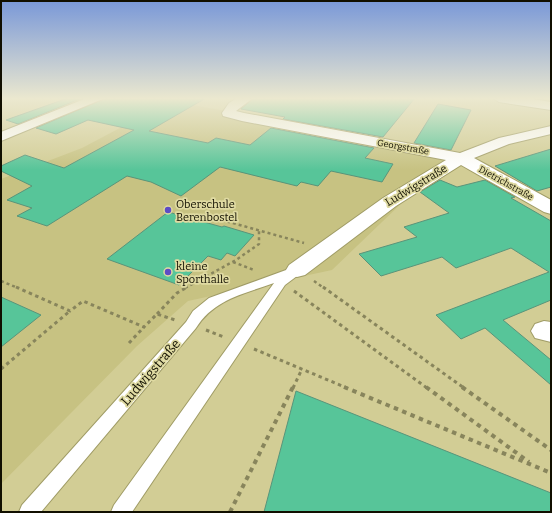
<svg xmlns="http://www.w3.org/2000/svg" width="552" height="513" font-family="Bitter,serif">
	<rect width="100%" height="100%" fill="#d2cd95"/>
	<polygon fill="#c7c282" points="171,101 477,157 407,198 332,270 188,301 137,346 1,484 1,179 82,148"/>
	<g fill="#57c599" stroke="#59947a">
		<polygon points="68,98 82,98 18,124 6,120"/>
		<polygon points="106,98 206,98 149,131 208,143 216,138 250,145 271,128 374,148 365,158 393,164 382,182 331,171 318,186 301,182 297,186 220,167 181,196 151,182 127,176 47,226 17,216 32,208 7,200 32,186 1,171 1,166 25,155 64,168 134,130 88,120 56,134 36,128"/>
		<polygon points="254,98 415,98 383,137 283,119 285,117 241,109"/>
		<polygon points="438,104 471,110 451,150 414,143"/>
		<polygon points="551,149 551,187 537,191 495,166"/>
		<polygon points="440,180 457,187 485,180 515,197 511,198 551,221 551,300 503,320 551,360 551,385 485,328 461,339 436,315 549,272 511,248 456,268 442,257 381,276 359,254 417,237 404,227 449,213 420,192"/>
		<polygon points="168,212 222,227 224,226 254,235 235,256 227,253 221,260 208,256 179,285 107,259"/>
		<polygon points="1,297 41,315 1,347"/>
		<polygon points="296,391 551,493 551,512 264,512"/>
	</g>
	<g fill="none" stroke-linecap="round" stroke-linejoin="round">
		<defs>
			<path id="service" d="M297,266l6,4 -2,3 -16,12 -153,227h-21l3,-7 160,-222c-30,11 -60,16 -78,45l-155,184h-22l3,-7 164,-183 7,-11 16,-13z"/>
			<g id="minor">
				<polygon points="87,98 105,98 1,141 1,132"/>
				<polygon points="237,98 253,98 236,111 244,113 460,153 499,138 551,126 551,134 509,144 474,158 551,200 551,214 544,212 461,165 396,206 305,275 297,277 289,275 286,270 289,265 383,198 446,160 242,121 223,116 222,113 229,103"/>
				<polygon points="493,98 526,98 551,102 551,110 499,102"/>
				<polygon points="544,321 551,322 551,342 535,338 531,331 535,324"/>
			</g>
		</defs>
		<use href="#service" stroke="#a09c66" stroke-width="2"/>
		<use href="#minor" stroke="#a09c66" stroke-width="2"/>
		<g stroke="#88855c" stroke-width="2.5" stroke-dasharray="3 3" stroke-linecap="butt">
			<polyline points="204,215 304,243"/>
			<polyline points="233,262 254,270"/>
			<polyline points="1,281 18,288"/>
			<polyline points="314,281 324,288"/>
			<polyline points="185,288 236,260 259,244 259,230"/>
		</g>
		<g stroke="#88855c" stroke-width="3" stroke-dasharray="3.5 3.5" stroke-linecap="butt">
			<polyline points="16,287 70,311 83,301 144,327 157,314 175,320"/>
			<polyline points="323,287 464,388"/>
			<polyline points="294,291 427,388"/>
			<polyline points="157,314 177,293 187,287"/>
			<polyline points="206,330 224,337"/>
			<polyline points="129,343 144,327"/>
			<polyline points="254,349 347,388"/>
			<polyline points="1,369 70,311"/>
			<polyline points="293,388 302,369"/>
		</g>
		<g stroke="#88855c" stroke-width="4" stroke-dasharray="4.5 4.5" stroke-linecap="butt">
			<polyline points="344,387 551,473"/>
			<polyline points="426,387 529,462"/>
			<polyline points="462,387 551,450"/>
			<polyline points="230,512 293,387"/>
		</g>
		<use href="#service" fill="#fff" fill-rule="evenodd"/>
		<use href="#minor" fill="#fff" fill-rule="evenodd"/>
	</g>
	<linearGradient id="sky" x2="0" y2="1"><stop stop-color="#7998d8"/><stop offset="0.58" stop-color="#ebe8cf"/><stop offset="1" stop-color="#ebe8cf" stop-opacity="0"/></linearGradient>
	<rect width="552" height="170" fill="url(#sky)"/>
	<g fill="#5d4cc5" stroke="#dfdaa2" stroke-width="1.5">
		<circle cx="168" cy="210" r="4"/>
		<circle cx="168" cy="272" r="4"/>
	</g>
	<g text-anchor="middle" stroke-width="3.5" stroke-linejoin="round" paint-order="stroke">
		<g font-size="9" fill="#110f00" stroke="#dfdaa2">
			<text transform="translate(403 147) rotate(10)" y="3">Georgstraße</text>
			<text transform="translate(506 183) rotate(29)" y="3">Dietrichstraße</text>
		</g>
		<g font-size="11" fill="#110f00" stroke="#dfdaa2">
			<text transform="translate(416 185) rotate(-31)" y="4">Ludwigstraße</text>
		</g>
		<g font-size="11" fill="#110f00" stroke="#dfdaa2" text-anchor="start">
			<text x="176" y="208">Oberschule<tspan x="176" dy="13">Berenbostel</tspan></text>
			<text x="176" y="270">kleine<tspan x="176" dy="13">Sporthalle</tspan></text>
		</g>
		<g font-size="13" fill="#110f00" stroke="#dfdaa2">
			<text transform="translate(150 372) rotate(-49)" y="5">Ludwigstraße</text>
		</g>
	</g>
	<rect width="552" height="513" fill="none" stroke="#110f00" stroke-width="4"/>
</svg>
